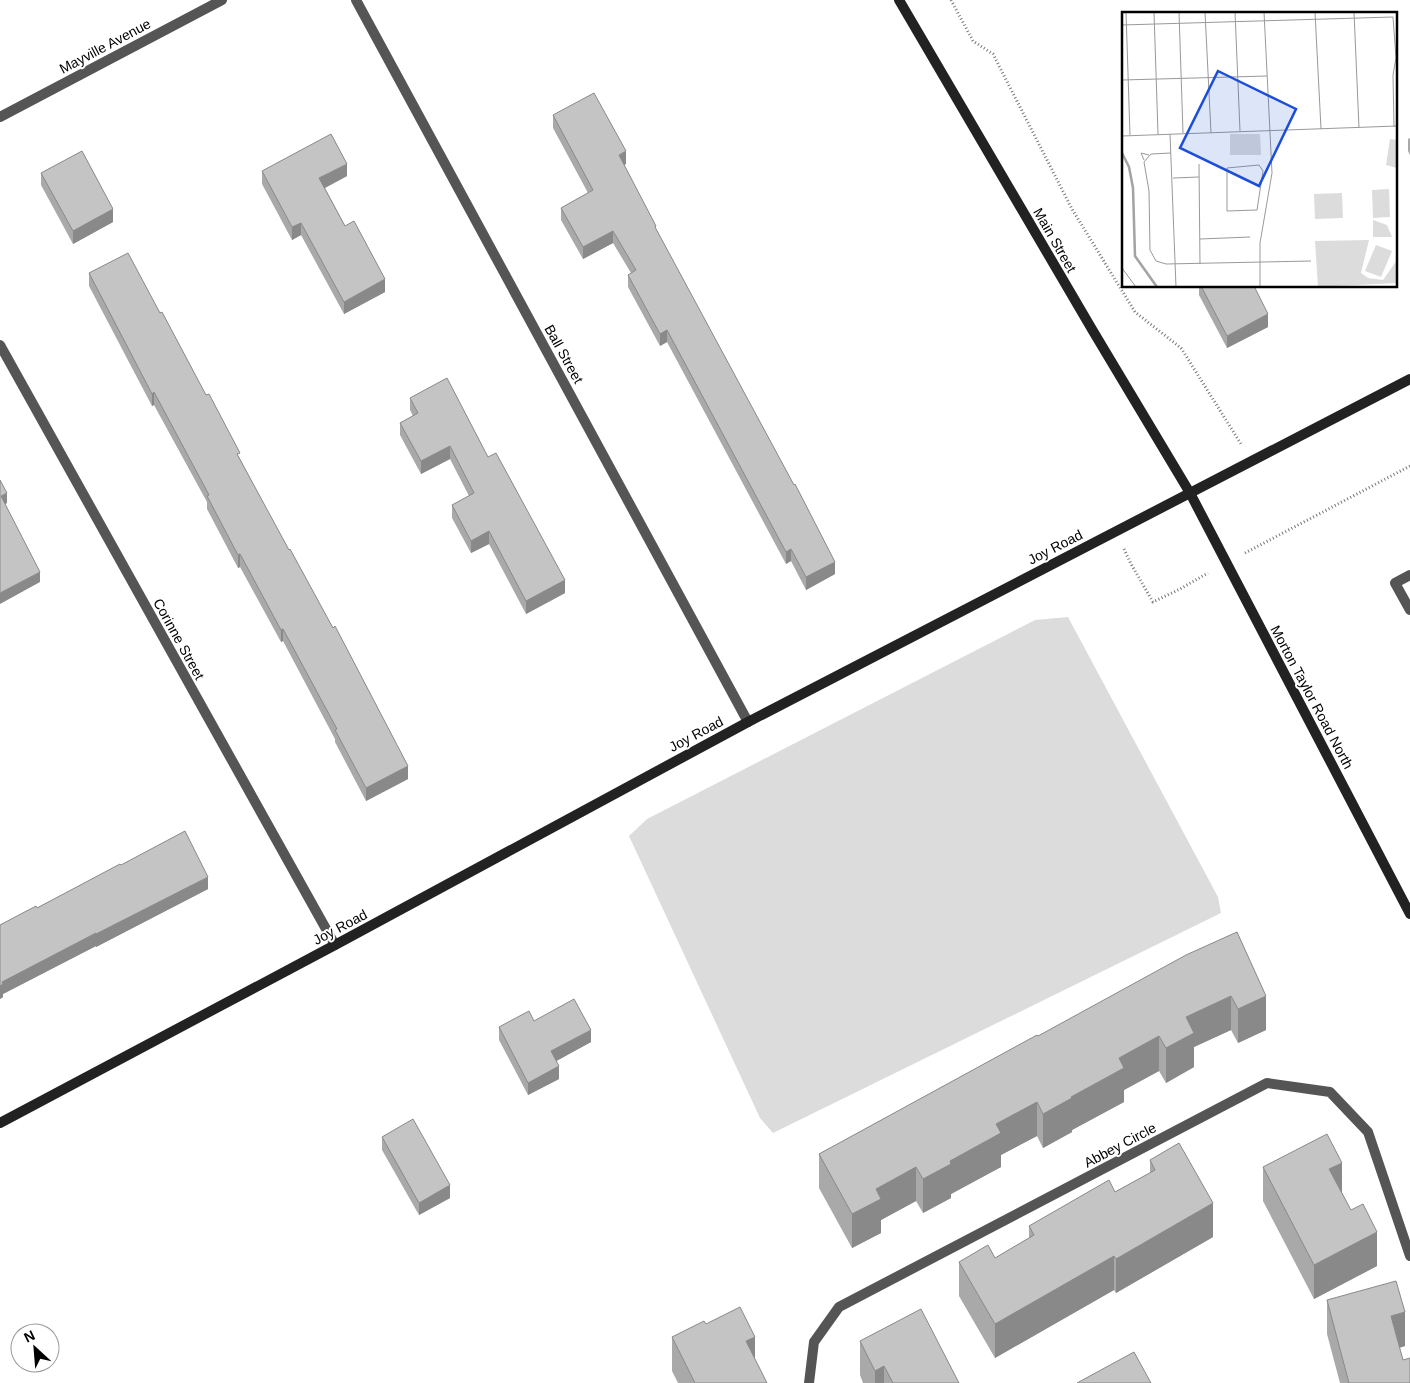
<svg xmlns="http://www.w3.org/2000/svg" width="1410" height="1383" font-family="Helvetica,sans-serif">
	<rect width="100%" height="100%" fill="#fff"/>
	<polygon fill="#dcdcdc" points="1068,617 1218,897 1221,913 773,1133 760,1118 629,836 647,819 1035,620"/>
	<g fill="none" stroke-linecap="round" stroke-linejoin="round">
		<g stroke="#777" stroke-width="3" stroke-dasharray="1 2.5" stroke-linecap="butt">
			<polyline points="951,0 973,41 993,54 1072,209 1135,312 1181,348 1241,444"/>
			<polyline points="1124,549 1131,564 1153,602 1180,589 1208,573"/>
			<polyline points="1245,553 1410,466"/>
		</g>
		<polyline stroke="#555" stroke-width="10" points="1410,575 1395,583 1410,610"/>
		<g stroke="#555" stroke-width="10">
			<polyline points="356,0 748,722"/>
			<polyline points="0,117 222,0"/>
			<polyline points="0,345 335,945"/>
			<polyline points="809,1383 814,1342 839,1307 1267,1083 1330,1092 1368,1132 1410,1256"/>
		</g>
		<g stroke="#222" stroke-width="10">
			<polyline points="899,0 1093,331 1190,493 1410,914"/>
			<polyline points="0,1123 335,945 748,722 1410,379"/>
		</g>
	</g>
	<g fill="#a9a9a9">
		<polygon points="553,115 626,164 624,165 656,229 835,574 806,590 791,561 786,564 667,342 660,346 628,287 628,275 631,273 613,243 583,259 561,220 561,208 588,193 553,128"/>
		<polygon points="1410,138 1410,155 1408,151 1408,139"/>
		<polygon points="262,171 347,176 325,188 345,226 385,292 344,314 301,235 292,240 262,184"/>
		<polygon points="41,173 113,222 73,244 41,185"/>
		<polygon points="89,273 160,313 240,459 408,779 366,801 335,742 335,739 283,641 281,642 240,567 238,568 207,509 207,502 154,405 152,406 89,286"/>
		<polygon points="1199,286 1254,286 1268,327 1227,348 1199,295"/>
		<polygon points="410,398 488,457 565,593 526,614 489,544 471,553 452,518 452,505 469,496 450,459 421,474 400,435 400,423 413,416 410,410"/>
		<polygon points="121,865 208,889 96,947 96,946 3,994 3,997 0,999 0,925 37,908"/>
		<polygon points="1237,932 1266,1030 1238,1043 1231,1030 1194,1047 1194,1067 1166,1083 1159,1071 1124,1090 1124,1102 1072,1130 1072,1132 1043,1148 1037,1136 1001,1155 1001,1167 951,1194 951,1198 923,1213 916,1201 881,1220 881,1233 852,1248 819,1188 819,1154 1038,1036"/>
		<polygon points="534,1021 591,1042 556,1061 559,1079 528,1095 499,1040 499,1027"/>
		<polygon points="382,1137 450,1198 419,1215 382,1150"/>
		<polygon points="1150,1160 1213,1237 1116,1293 1114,1290 995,1358 959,1296 959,1262 995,1258 1029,1238 1029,1226 1115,1192 1150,1173"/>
		<polygon points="1263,1167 1342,1193 1377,1266 1314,1299 1263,1201"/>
		<polygon points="1327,1300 1405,1346 1399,1348 1410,1383 1340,1383 1327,1334"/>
		<polygon points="706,1324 755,1360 767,1383 678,1383 672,1371 672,1337"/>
		<polygon points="860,1341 959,1383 863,1383 860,1375"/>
	</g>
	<g fill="#898989">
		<polygon points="626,151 626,164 619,167 619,155"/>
		<polygon points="347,164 347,176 319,191 319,178"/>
		<polygon points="113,209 113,222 73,244 73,231"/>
		<polygon points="301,223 301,235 292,240 292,227"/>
		<polygon points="613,231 613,243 583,259 583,247"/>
		<polygon points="385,279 385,292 344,314 344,302"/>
		<polygon points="1268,314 1268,327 1227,348 1227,336"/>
		<polygon points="667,330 667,342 660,346 660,334"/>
		<polygon points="154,392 154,405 152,406 152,394"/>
		<polygon points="450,446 450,459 421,474 421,461"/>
		<polygon points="7,493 7,503 1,507 1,496"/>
		<polygon points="489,531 489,544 471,553 471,541"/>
		<polygon points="791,549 791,561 786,564 786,552"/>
		<polygon points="240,554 240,567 238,568 238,555"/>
		<polygon points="835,562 835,574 806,590 806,577"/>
		<polygon points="40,572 40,582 0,604 0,593"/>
		<polygon points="565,580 565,593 526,614 526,601"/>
		<polygon points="283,629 283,641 281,642 281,630"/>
		<polygon points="408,766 408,779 366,801 366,788"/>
		<polygon points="208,877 208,889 96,947 96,934"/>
		<polygon points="96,933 96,946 3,994 3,997 0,999 0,986 2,982"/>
		<polygon points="1231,996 1231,1030 1194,1047 1194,1067 1166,1083 1166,1048 1186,1017"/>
		<polygon points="1266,996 1266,1030 1238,1043 1238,1009"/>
		<polygon points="591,1030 591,1042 551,1064 551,1051"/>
		<polygon points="1159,1036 1159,1071 1124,1090 1124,1102 1072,1130 1072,1132 1043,1148 1043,1114 1071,1097 1119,1058"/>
		<polygon points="559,1066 559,1079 528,1095 528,1083"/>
		<polygon points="1037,1102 1037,1136 1001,1155 1001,1167 951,1194 951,1198 923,1213 923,1179 950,1161 996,1124"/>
		<polygon points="1342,1163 1342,1197 1329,1169"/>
		<polygon points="916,1167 916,1201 881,1220 881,1233 852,1248 852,1214 876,1189"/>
		<polygon points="450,1185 450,1198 419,1215 419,1203"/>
		<polygon points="1213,1203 1213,1237 1116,1293 1116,1259"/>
		<polygon points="1377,1232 1377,1266 1314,1299 1314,1265"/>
		<polygon points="1114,1256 1114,1290 995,1358 995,1324"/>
		<polygon points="1405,1312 1405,1346 1391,1350 1391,1316"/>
		<polygon points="755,1337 755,1371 746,1341"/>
		<polygon points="884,1366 884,1383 875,1383 875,1371"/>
	</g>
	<g fill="#c4c4c4" stroke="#898989">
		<polygon points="594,93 626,151 619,155 656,226 655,227 794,485 795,484 835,562 806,577 791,549 786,552 667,330 660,334 628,275 636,270 613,231 583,247 561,208 593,190 553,115"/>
		<polygon points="331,134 347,164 319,178 345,226 354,221 385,279 344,302 301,223 292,227 262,171"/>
		<polygon points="82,151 113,209 73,231 41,173"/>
		<polygon points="128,253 160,313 162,312 206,395 209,394 240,453 237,454 289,550 290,549 333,628 335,626 408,766 366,788 335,730 337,729 283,629 281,630 240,554 238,555 207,496 209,495 154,392 152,394 89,273"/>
		<polygon points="1201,286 1254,286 1268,314 1227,336"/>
		<polygon points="447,378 488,457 496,453 565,580 526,601 489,531 471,541 452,505 474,493 450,446 421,461 400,423 418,413 410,398"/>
		<polygon points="0,480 7,493 1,496 40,572 0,593"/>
		<polygon points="185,831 208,877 96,934 96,933 2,982 3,984 0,986 0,925 36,906 37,908 120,864 121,865"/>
		<polygon points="1237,932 1266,996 1238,1009 1231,996 1186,1017 1194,1033 1166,1048 1159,1036 1119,1058 1124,1068 1071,1097 1072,1098 1043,1114 1037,1102 996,1124 1001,1133 950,1161 951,1164 923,1179 916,1167 876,1189 881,1199 852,1214 819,1154 1037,1035 1038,1036 1186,955"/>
		<polygon points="574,999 591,1030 551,1051 559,1066 528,1083 499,1027 529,1011 534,1021"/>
		<polygon points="413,1119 450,1185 419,1203 382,1137"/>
		<polygon points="1327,1134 1342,1163 1329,1169 1351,1210 1363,1204 1377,1232 1314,1265 1263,1167"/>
		<polygon points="1179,1143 1213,1203 1116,1259 1114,1256 995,1324 959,1262 988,1245 995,1258 1034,1235 1029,1226 1109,1180 1115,1192 1155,1170 1150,1160"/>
		<polygon points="1396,1281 1405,1312 1391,1316 1403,1360 1410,1358 1410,1383 1349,1383 1327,1300"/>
		<polygon points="740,1307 755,1337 746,1341 767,1383 695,1383 672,1337 704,1321 706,1324"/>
		<polygon points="921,1309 959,1383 893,1383 884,1366 875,1371 860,1341"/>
		<polygon points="1134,1352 1151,1383 1077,1383"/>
	</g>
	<g text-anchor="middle" stroke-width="4" stroke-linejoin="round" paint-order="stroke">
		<g font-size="14" fill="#000" stroke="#fff">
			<text transform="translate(105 46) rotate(-28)" y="5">Mayville Avenue</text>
			<text transform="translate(1055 240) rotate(60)" y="5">Main Street</text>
			<text transform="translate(564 354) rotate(61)" y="5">Ball Street</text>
			<text transform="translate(1055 547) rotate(-27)" y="5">Joy Road</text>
			<text transform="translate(179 639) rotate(61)" y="5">Corinne Street</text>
			<text transform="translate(1312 697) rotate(62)" y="5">Morton Taylor Road North</text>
			<text transform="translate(696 734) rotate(-28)" y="5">Joy Road</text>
			<text transform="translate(340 927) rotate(-28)" y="5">Joy Road</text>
			<text transform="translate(1120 1145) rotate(-28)" y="5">Abbey Circle</text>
		</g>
	</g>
	<g transform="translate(1122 12)">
		<rect width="275" height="275" fill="#fff"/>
		<path d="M108,122h30l1,21h-31zM268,127l7,1v28l-11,-3zM267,177l1,28 -17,1 -1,-28zM220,181l1,25 -28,1 -1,-25zM251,208l14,5 5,12h-19zM247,228l-8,33 7,5 15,2 14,-20v23l-79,4 -3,-46zM254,233l16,6 -11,26 -16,-6z" fill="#dcdcdc"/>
		<path fill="none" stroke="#a3a3a3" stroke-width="2.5" d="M0,141l7,14 4,21 2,68 22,31"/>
		<path fill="none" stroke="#999" stroke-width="1" d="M4,0l4,123M32,0l4,122M57,0l4,121M83,0l6,121M113,0l5,119M193,0l6,117M232,0l5,116M0,13l271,-8 3,41 -3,17 1,52M0,68l145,-4M48,122l6,153M0,124l275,-10M49,141l-20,1 -7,8 5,29 1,59 6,11 10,3 145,-3M22,148l-3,-7 8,2M77,152l1,100M137,153l4,6 -6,39 -30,1v-43zM51,166l26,-1M78,227l50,-2M0,256l14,19M138,275v-44l12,-70 -8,-161"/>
		<path fill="#1d4ed8" fill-opacity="0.15" stroke="#1d4ed8" stroke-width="2.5" d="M96,59l78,38 -37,77 -79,-38z"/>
		<rect width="275" height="275" fill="none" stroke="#000" stroke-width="2.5"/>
	</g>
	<g transform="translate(35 1348) rotate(334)"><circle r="24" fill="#ffffff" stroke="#999999"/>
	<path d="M0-4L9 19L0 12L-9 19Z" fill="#000000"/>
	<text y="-8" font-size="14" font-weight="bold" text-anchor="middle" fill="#000000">N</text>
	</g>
</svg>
